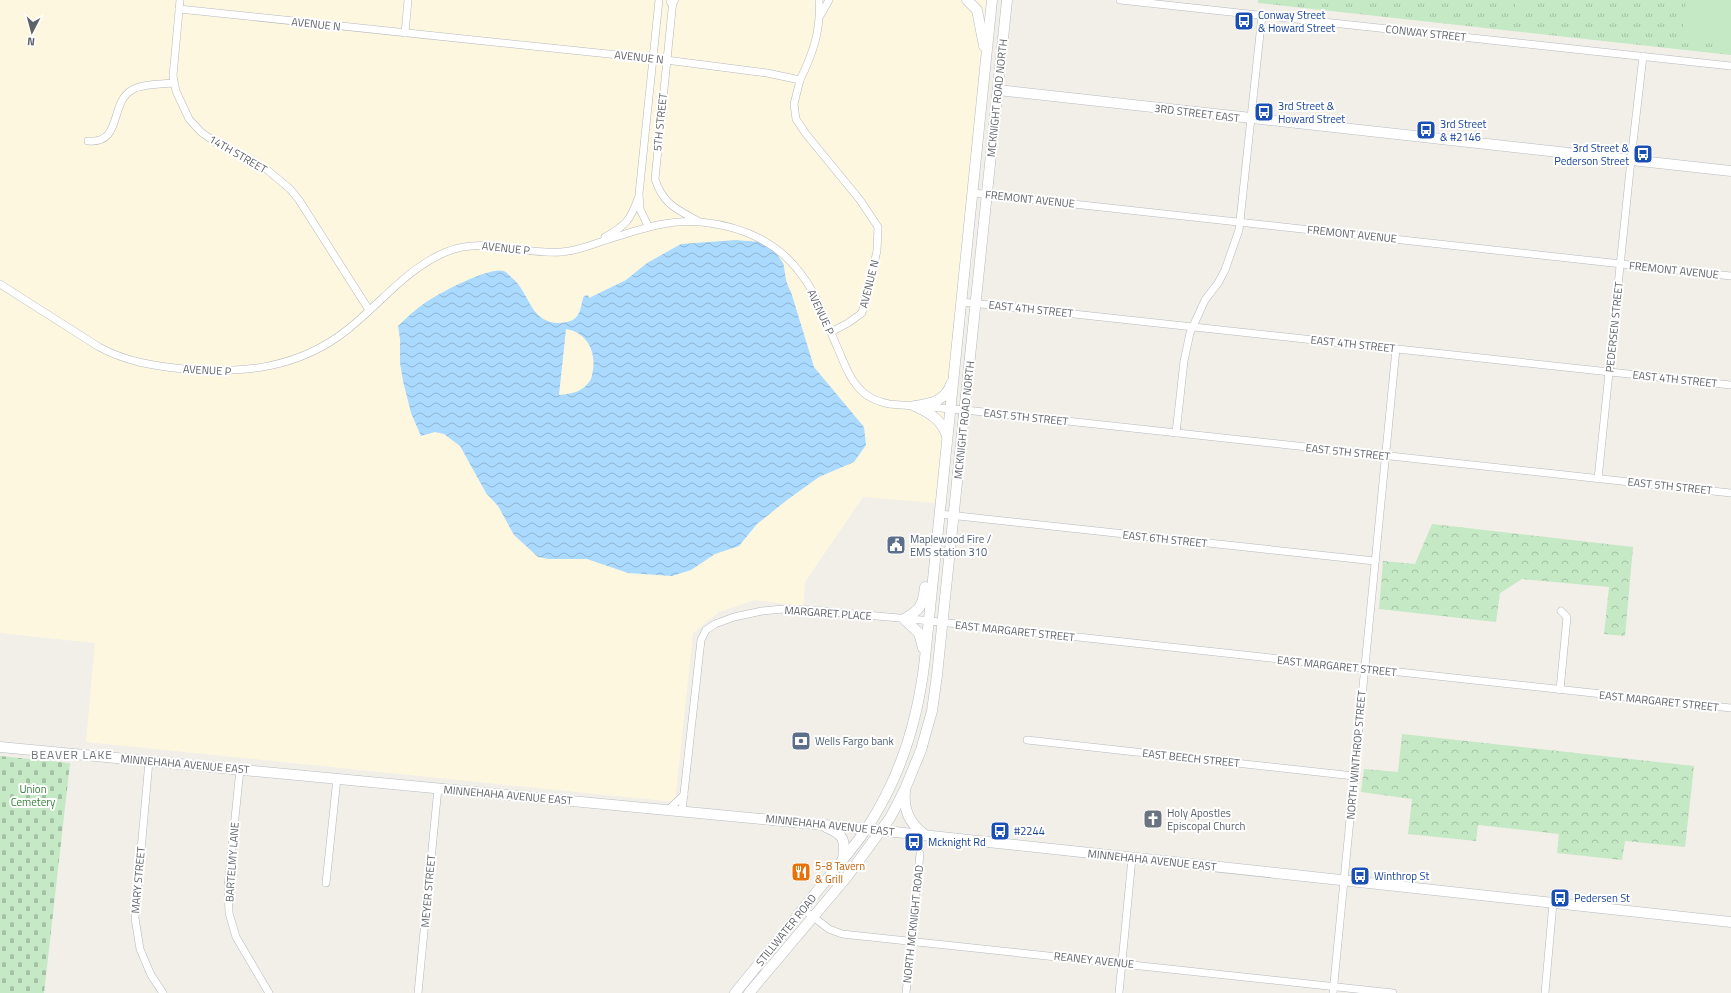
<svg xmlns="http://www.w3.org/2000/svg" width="1731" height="993" font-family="'Titillium Web',sans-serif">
	<defs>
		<pattern id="grass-tufts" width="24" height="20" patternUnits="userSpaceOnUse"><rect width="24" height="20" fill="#c5e8c5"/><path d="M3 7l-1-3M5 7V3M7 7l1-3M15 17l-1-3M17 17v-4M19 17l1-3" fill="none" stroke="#a3c0a4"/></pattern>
		<pattern id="forest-crowns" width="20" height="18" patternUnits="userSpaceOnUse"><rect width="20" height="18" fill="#c5e8c5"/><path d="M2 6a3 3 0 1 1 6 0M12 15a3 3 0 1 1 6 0" fill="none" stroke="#a3c0a4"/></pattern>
		<pattern id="cemetery-stones" width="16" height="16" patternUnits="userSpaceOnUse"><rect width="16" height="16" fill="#c5e8c5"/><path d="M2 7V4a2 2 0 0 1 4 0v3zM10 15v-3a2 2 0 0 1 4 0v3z" fill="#a3c0a4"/></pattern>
		<pattern id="water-waves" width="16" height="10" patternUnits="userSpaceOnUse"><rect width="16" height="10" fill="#aadaff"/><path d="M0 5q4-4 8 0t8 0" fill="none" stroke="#8eb4d2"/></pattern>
	</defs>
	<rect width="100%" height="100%" fill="#f1efe8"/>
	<polygon fill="#fef7e0" points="0,0 987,0 936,503 863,497 805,582 803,606 755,600 719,612 693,633 675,802 86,742 95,643 0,633"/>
	<polygon fill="url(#grass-tufts)" points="1258,0 1731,0 1731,55 1258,3"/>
	<g fill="url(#forest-crowns)">
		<polygon points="1432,524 1633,547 1625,636 1604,634 1609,587 1522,579 1500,593 1496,622 1379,609 1383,561 1415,564"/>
		<polygon points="1402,734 1694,766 1685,847 1625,841 1622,860 1557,853 1559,834 1478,825 1476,841 1408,834 1412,799 1361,792 1364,769 1398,772"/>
	</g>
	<polygon fill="url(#cemetery-stones)" points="0,756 70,763 44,993 0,993"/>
	<g fill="#c5e8c5">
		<polygon points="1500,0 1512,0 1511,14 1499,12"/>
		<polygon points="1516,0 1528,0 1526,15 1514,14"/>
		<polygon points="1686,0 1731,0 1731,48 1717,47 1718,41 1682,38"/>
	</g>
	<path fill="url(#water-waves)" fill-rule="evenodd" d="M736,240c20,2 29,-1 42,16 3,4 6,7 6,11 2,12 1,13 7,25l23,75 50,60 2,18 -12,17 -35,15 -32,23 -30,24 -18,22 -24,8 -24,16 -19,6 -44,-3 -41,-14h-38l-11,-2 -24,-22 -16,-29 -12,-13 -26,-47 -16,-12 -9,-2 -14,4 -10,-23 -8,-32 -3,-18v-24l-2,-13c9,-9 18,-17 28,-24 13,-9 64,-36 78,-31 2,1 5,4 7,6 20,16 18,47 50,46 6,-1 13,-2 16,-7 5,-6 4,-14 7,-20l4,-1 1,3 37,-18 21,-17 34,-19zM566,329c20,3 30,21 27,41 -1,4 -1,9 -4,12 -7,10 -18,12 -30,13z"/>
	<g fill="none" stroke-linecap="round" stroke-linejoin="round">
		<defs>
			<g id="street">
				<polyline points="180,0 173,76 176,91 189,119 201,132 215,142 265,168 290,189 299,200 369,310"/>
				<path d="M673,0l-18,179c8,25 21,30 43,42"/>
				<polyline points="1120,0 1731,66"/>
				<polyline points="179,9 666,60 767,73 800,80 794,104 796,119 806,134 860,200 878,227 877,251 862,313 848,323 831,332"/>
				<polyline points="820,16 829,0"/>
				<polyline points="405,33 408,0"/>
				<path d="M800,80c13,-27 21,-49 19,-80"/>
				<path d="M88,141c35,3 21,-38 44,-51 9,-6 31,-6 42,-7"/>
				<polyline points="973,193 1731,276"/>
				<polyline points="648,226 640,209 639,194 659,0"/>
				<path d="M605,237c20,-11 26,-17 33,-39"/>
				<path d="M0,284l99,63c28,15 55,19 85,22 60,5 115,-1 163,-39 33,-26 60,-62 99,-78 38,-16 76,3 115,0 16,-1 30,-7 45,-12 32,-10 61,-21 95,-18 39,4 76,19 100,52 17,22 26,50 37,75 7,16 12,32 26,44 7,6 16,9 25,11l76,6 766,83"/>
				<polyline points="962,302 1731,385"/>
				<polyline points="1176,433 1184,361 1190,333 1205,300 1218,283 1225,270 1239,230 1262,15"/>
				<polyline points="1598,479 1631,160 1643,56"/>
				<polyline points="940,514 1375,561"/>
				<polyline points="1560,690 1567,617 1561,611"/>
				<polyline points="1027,740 1354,776"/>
				<polyline points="149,761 135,918 140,949 151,975 163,993"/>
				<polyline points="240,769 228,887 229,913 236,937 269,993"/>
				<polyline points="668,810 684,795"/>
				<polyline points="682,811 701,640 706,630 715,624 734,617 762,611 783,609 811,610 921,620 1731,708"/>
				<polyline points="326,883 337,778"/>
				<polyline points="803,909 829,929 842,934 1393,993"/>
				<polyline points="418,993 438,788"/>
				<polyline points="906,993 920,854"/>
				<polyline points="1119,993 1132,858"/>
				<polyline points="1333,993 1396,349"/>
				<polyline points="1545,993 1553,903"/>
			</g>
			<g id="secondary">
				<polyline points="967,0 977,10 984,46"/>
				<polyline points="672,2 673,0"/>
				<polyline points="998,90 1731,171"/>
				<path d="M915,406c17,-2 31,-6 36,-22"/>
				<path d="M915,406c15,7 27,14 32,30"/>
				<path d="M923,648l-4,-15 -15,-14c16,-9 19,-13 21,-32"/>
				<polyline points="0,747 867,829 1731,922"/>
				<path d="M905,791c-2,19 5,33 19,43"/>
				<path d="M826,827c18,7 20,14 17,32"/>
				<path d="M735,993c30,-36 59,-73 88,-109 20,-25 41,-48 56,-76 27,-47 40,-97 46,-150l67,-658"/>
				<polyline points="749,993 846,878 890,818 905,789 921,750 932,711 937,675 1007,0"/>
			</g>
		</defs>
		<use href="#street" stroke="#b5b8bc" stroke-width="8"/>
		<use href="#secondary" stroke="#b6babf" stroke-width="11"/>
		<use href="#street" stroke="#fff" stroke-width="7"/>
		<use href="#secondary" stroke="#fff" stroke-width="10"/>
	</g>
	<defs>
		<symbol id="bus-square" viewBox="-11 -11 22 22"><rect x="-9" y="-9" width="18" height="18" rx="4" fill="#1a4fb4" stroke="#fff"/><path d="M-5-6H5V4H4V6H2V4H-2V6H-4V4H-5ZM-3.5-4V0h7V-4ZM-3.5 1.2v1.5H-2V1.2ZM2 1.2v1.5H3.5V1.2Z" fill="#fff"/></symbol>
		<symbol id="civic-square" viewBox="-11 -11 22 22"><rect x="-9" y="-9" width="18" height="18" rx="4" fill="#5c6f8a" stroke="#fff"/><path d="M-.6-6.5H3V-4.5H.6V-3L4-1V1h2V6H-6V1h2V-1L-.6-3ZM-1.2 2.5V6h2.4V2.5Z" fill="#fff"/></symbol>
		<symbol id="bank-square" viewBox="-11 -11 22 22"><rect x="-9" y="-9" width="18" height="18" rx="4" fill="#5c6f8a" stroke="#fff"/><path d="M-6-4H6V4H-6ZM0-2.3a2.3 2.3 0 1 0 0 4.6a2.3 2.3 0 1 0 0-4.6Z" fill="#fff"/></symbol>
		<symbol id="church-square" viewBox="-11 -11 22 22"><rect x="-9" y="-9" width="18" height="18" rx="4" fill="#6b7280" stroke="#fff"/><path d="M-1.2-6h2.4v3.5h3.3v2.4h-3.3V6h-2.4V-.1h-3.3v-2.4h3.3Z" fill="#fff"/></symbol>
		<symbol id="restaurant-square" viewBox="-11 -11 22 22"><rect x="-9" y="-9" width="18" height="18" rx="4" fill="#e8710a" stroke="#fff"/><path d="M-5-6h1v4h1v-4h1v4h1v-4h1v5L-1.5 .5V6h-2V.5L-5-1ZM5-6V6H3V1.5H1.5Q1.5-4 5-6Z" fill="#fff"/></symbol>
	</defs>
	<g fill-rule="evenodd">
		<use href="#bus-square" x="1233" y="10" width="22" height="22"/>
		<use href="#bus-square" x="1253" y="101" width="22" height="22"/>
		<use href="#bus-square" x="1415" y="119" width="22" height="22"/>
		<use href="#bus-square" x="1632" y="143" width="22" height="22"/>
		<use href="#civic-square" x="885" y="534" width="22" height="22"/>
		<use href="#bank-square" x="790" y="730" width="22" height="22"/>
		<use href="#church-square" x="1142" y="808" width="22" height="22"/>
		<use href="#bus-square" x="989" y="820" width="22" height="22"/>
		<use href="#bus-square" x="903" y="831" width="22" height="22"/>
		<use href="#restaurant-square" x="790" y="861" width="22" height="22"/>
		<use href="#bus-square" x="1349" y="865" width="22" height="22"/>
		<use href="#bus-square" x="1549" y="887" width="22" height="22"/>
	</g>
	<g text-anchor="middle" stroke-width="4" stroke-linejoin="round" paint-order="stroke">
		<g font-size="11" fill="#164399" stroke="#fff" text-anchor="start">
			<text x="1258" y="19">Conway Street<tspan x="1258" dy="13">&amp; Howard Street</tspan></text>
			<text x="1278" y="110">3rd Street &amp;<tspan x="1278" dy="13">Howard Street</tspan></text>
			<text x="1440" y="128">3rd Street<tspan x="1440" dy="13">&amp; #2146</tspan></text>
			<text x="1629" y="152" text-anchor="end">3rd Street &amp;<tspan x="1629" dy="13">Pederson Street</tspan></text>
			<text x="1014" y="835">#2244</text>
			<text x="928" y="846">Mcknight Rd</text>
			<text x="1374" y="880">Winthrop St</text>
			<text x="1574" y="902">Pedersen St</text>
		</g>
		<g font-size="11" fill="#5f6368" stroke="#fff">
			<text transform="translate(316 24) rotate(6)" y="4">AVENUE N</text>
			<text transform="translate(1426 33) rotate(6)" y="4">CONWAY STREET</text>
			<text transform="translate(639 57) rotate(6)" y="4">AVENUE N</text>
			<text transform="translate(997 98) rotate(-84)" y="4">MCKNIGHT ROAD NORTH</text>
			<text transform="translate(1197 113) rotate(7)" y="4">3RD STREET EAST</text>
			<text transform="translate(660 122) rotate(-84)" y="4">5TH STREET</text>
			<text transform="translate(238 154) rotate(30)" y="4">14TH STREET</text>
			<text transform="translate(1030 199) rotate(6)" y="4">FREMONT AVENUE</text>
			<text transform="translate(1352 234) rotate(6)" y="4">FREMONT AVENUE</text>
			<text transform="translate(506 248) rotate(6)" y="4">AVENUE P</text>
			<text transform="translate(1674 270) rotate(6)" y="4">FREMONT AVENUE</text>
			<text transform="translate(869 284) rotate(-76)" y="4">AVENUE N</text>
			<text transform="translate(1031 309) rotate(6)" y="4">EAST 4TH STREET</text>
			<text transform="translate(821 312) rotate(65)" y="4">AVENUE P</text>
			<text transform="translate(1614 327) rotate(-84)" y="4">PEDERSEN STREET</text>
			<text transform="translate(1353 344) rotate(6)" y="4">EAST 4TH STREET</text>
			<text transform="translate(207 370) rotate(3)" y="4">AVENUE P</text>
			<text transform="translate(1675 379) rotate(6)" y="4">EAST 4TH STREET</text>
			<text transform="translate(1026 417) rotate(6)" y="4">EAST 5TH STREET</text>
			<text transform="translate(964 420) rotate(-84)" y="4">MCKNIGHT ROAD NORTH</text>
			<text transform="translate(1348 452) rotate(6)" y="4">EAST 5TH STREET</text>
			<text transform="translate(1670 486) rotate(6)" y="4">EAST 5TH STREET</text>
			<text transform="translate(1165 539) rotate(6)" y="4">EAST 6TH STREET</text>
			<text transform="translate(828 613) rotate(4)" y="4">MARGARET PLACE</text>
			<text transform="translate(1015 631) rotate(6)" y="4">EAST MARGARET STREET</text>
			<text transform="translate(1337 666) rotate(6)" y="4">EAST MARGARET STREET</text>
			<text transform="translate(1659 701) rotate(6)" y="4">EAST MARGARET STREET</text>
			<text transform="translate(1356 755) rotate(-85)" y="4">NORTH WINTHROP STREET</text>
			<text transform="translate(1191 758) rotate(6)" y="4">EAST BEECH STREET</text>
			<text transform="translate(185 764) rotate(5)" y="4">MINNEHAHA AVENUE EAST</text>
			<text transform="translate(508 795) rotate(5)" y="4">MINNEHAHA AVENUE EAST</text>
			<text transform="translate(830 825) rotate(6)" y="4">MINNEHAHA AVENUE EAST</text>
			<text transform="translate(1152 860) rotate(6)" y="4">MINNEHAHA AVENUE EAST</text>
			<text transform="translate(232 862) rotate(-86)" y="4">BARTELMY LANE</text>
			<text transform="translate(138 880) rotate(-85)" y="4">MARY STREET</text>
			<text transform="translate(428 891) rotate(-85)" y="4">MEYER STREET</text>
			<text transform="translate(913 924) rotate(-84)" y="4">NORTH MCKNIGHT ROAD</text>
			<text transform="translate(786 930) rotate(-51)" y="4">STILLWATER ROAD</text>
			<text transform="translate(1094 960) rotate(6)" y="4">REANEY AVENUE</text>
		</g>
		<g font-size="11" fill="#4e5e75" stroke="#fff" text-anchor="start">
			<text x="910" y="543">Maplewood Fire /<tspan x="910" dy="13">EMS station 310</tspan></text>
			<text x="815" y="745">Wells Fargo bank</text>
		</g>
		<g font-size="11" fill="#348238" stroke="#fff">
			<text x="33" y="793">Union<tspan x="33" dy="13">Cemetery</tspan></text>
		</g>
		<g font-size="11" fill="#5b616d" stroke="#fff" text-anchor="start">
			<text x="1167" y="817">Holy Apostles<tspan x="1167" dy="13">Episcopal Church</tspan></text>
		</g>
		<g font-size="11" fill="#c56008" stroke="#fff" text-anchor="start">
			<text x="815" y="870">5-8 Tavern<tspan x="815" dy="13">&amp; Grill</tspan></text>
		</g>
		<g font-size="12" letter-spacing="1" fill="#70757a" stroke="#fff">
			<text x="72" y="759">BEAVER LAKE</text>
		</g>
	</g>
	<g transform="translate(32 32) rotate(186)" stroke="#ffffff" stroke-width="3" paint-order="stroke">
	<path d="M0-3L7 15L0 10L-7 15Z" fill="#5f6368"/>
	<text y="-6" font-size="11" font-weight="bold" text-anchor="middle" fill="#5f6368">N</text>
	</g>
</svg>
